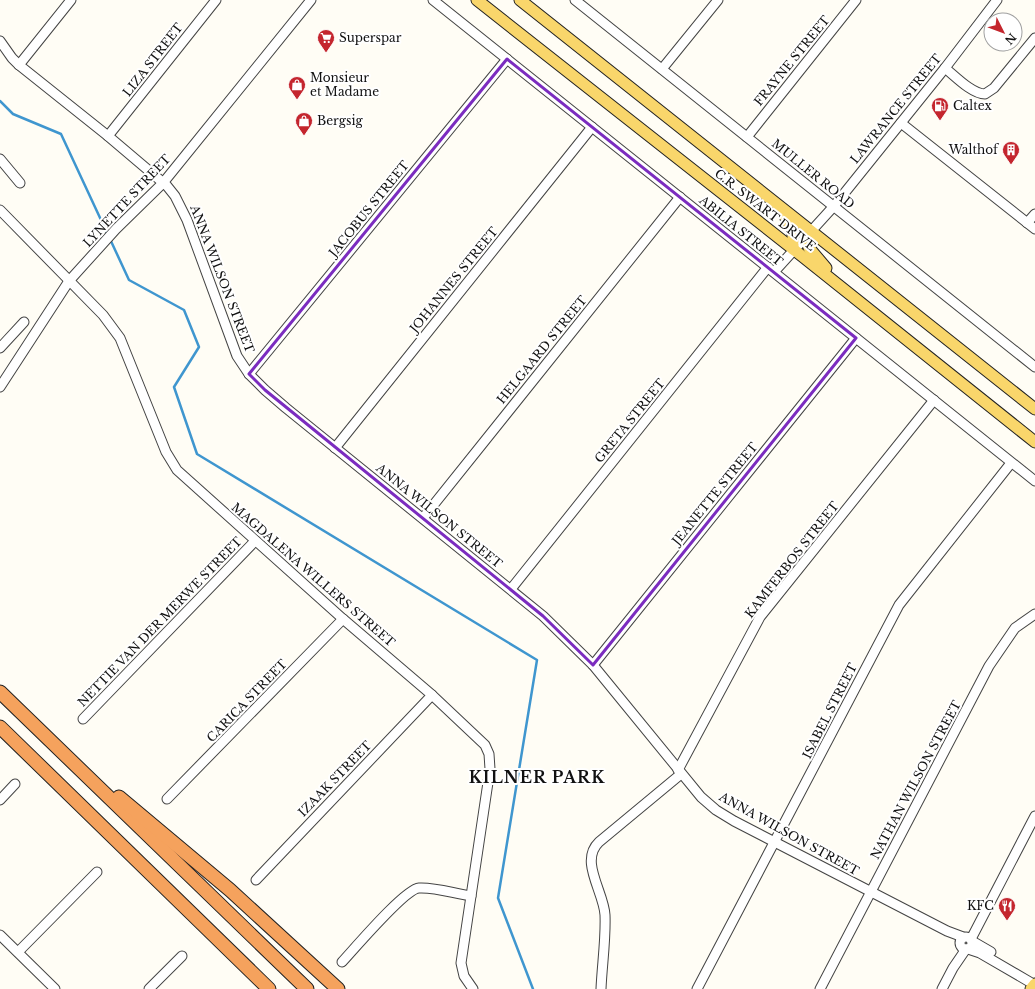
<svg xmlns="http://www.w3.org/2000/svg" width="1035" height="989" font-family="'Libre Baskerville',serif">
	<rect width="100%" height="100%" fill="#fffdf5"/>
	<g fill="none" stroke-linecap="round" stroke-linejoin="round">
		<g stroke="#3f96cf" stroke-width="2.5">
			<polyline points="0,101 13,114 61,134 108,235"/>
			<polyline points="110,239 129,280 184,310 199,347 174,387 197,454 537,660 498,898 533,989"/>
		</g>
		<defs>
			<g id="minor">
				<polyline points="433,0 1035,481"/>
				<polyline points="575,0 1035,367"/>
				<polyline points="0,41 12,58 19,65 108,136 167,186 175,196 187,220 237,356 249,374 265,390 286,408 543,616 593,665 701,797 716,810 734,821 947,931 963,937"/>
				<polyline points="19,65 71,0"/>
				<path d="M945,68c10,8 27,26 40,26l9,-6 41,-50"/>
				<polyline points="662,69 718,0"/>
				<polyline points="901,123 1035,229"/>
				<polyline points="108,136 216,0"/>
				<polyline points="747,137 856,0"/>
				<polyline points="0,159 20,183"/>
				<polyline points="0,210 103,315 120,338 166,452 177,470 343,619 432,695 485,745 489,754 490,769 461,963 464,976 473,989"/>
				<polyline points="1027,223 1035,214"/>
				<polyline points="774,272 834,206 945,68 997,0"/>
				<polyline points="0,348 24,322"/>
				<polyline points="249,374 507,59"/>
				<polyline points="0,387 69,281 116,229 163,183 311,0"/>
				<polyline points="335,448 592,127"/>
				<polyline points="423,518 680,197"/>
				<polyline points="511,589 768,267"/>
				<polyline points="593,665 856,338"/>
				<polyline points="83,719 255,541"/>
				<polyline points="678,770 760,617 934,400"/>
				<polyline points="167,799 343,619"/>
				<polyline points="0,800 15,784"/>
				<polyline points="256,880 432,695"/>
				<polyline points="0,935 55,989"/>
				<circle cx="966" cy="943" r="6"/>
				<polyline points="971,939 1035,816"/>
				<polyline points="972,941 991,952"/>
				<polyline points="968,949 980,953 1035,985"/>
				<polyline points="18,952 97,872"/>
				<path d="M342,962c13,-14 63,-73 77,-74 17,-1 36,6 52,8"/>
				<polyline points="149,989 182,956"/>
				<path d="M601,989c1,-24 5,-50 4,-74 -1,-23 -26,-54 -6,-73l82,-68"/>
				<polyline points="697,989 899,605 1011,463"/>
				<polyline points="820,989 989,666 1015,628 1035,614"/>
				<polyline points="942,989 953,968 966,949"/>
			</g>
			<g id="major">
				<polyline points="477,0 802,256 1035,442"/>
				<polyline points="520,0 1035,409"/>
				<polyline points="783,212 793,233 793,249"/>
				<polyline points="810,231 809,248 826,268"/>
				<polyline points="1031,989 1035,984"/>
			</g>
			<g id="highway">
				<polyline points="0,692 307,989"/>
				<polyline points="0,727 269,989"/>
				<polyline points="119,797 230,890 338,989"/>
			</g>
		</defs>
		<use href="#minor" stroke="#444" stroke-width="11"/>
		<use href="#major" stroke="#222" stroke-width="13"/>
		<use href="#highway" stroke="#222" stroke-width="15"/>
		<use href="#minor" stroke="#fff" stroke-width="9"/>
		<use href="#major" stroke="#f9d66b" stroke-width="11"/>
		<use href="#highway" stroke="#f5a25d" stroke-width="13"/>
	</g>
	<path fill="none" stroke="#7b2cbf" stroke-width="3" stroke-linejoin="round" d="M507,59l349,279 -263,327 -50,-49 -278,-226 -16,-16z"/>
	<defs>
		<symbol id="supermarket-pin" viewBox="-11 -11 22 30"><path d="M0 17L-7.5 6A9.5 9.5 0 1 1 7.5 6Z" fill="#c4262e" stroke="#fff"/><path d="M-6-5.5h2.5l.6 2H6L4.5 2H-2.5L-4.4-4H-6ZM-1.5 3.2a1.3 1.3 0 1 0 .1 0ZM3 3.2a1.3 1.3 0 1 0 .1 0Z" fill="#fff"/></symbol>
		<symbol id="shop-pin" viewBox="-11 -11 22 30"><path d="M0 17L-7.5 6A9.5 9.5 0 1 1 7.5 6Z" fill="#c4262e" stroke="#fff"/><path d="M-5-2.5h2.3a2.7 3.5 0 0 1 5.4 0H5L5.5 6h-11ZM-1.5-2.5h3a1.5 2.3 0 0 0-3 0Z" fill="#fff"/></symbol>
		<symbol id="fuel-pin" viewBox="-11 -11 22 30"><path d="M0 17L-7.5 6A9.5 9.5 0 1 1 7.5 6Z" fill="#c4262e" stroke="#fff"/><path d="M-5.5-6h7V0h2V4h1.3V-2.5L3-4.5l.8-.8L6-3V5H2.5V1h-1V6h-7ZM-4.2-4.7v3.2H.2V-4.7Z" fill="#fff"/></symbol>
		<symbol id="building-pin" viewBox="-11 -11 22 30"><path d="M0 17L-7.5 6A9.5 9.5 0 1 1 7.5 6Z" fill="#c4262e" stroke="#fff"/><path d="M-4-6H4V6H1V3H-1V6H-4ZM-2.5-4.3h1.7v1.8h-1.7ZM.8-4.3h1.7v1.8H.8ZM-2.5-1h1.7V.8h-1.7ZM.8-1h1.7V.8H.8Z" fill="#fff"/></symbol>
		<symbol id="restaurant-pin" viewBox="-11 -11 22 30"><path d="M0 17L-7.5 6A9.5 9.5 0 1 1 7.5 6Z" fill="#c4262e" stroke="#fff"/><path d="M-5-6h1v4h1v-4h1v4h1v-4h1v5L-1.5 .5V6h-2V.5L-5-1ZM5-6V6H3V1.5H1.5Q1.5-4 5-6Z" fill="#fff"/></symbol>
	</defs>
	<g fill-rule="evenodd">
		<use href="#supermarket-pin" x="316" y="28" width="20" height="27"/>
		<use href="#shop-pin" x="287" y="75" width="20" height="27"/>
		<use href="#fuel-pin" x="930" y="96" width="20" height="27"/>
		<use href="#shop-pin" x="294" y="111" width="20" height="27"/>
		<use href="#building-pin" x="1001" y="140" width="20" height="27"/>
		<use href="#restaurant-pin" x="997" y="896" width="20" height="27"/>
	</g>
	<g text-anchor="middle" stroke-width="4" stroke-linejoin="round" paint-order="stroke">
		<g font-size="12" fill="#111" stroke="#fff" text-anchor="start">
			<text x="339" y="42">Superspar</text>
			<text x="310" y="82">Monsieur<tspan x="310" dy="14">et Madame</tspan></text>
			<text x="953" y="110">Caltex</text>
			<text x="317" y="125">Bergsig</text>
			<text x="998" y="154" text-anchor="end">Walthof</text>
			<text x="994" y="910" text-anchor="end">KFC</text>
		</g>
		<g font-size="12" fill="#111" stroke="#fff">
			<text transform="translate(153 60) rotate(-52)" y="4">LIZA STREET</text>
			<text transform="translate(792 61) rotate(-51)" y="4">FRAYNE STREET</text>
			<text transform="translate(896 109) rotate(-51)" y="4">LAWRANCE STREET</text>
			<text transform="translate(813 174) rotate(39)" y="4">MULLER ROAD</text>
			<text transform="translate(127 201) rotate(-47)" y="4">LYNETTE STREET</text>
			<text transform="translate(369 209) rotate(-51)" y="4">JACOBUS STREET</text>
			<text transform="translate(765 210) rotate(38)" y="4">C.R. SWART DRIVE</text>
			<text transform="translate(741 231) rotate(39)" y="4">ABILIA STREET</text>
			<text transform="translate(222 279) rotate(69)" y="4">ANNA WILSON STREET</text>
			<text transform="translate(454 280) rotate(-51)" y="4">JOHANNES STREET</text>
			<text transform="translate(542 350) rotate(-51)" y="4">HELGAARD STREET</text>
			<text transform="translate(630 421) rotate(-51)" y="4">GRETA STREET</text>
			<text transform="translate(715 494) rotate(-51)" y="4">JEANETTE STREET</text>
			<text transform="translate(439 516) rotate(39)" y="4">ANNA WILSON STREET</text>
			<text transform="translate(792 560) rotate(-52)" y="4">KAMFERBOS STREET</text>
			<text transform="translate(313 575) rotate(41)" y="4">MAGDALENA WILLERS STREET</text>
			<text transform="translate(160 622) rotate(-46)" y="4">NETTIE VAN DER MERWE STREET</text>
			<text transform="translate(247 701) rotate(-46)" y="4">CARICA STREET</text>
			<text transform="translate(830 711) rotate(-63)" y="4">ISABEL STREET</text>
			<text transform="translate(335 779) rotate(-46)" y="4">IZAAK STREET</text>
			<text transform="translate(916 780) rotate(-62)" y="4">NATHAN WILSON STREET</text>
			<text transform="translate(789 834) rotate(29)" y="4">ANNA WILSON STREET</text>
		</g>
		<g font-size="16" font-weight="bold" letter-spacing="1" fill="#111" stroke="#fff">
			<text x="537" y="783">KILNER PARK</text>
		</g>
	</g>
	<g transform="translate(1003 32) rotate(132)"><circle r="19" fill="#ffffff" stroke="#a0a0a0"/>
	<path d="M0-3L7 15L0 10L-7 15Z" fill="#c4262e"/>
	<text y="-6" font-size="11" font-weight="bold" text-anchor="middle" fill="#111111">N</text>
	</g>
</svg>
